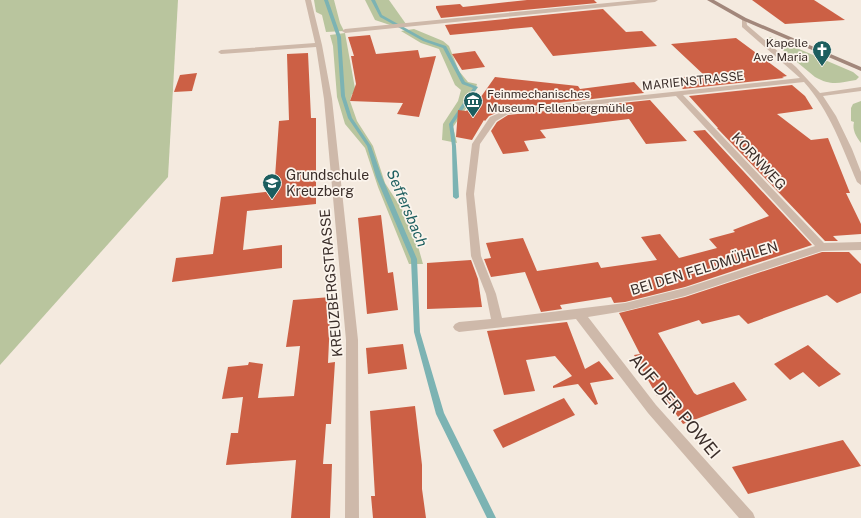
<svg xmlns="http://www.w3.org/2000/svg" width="861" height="518" font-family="'Public Sans',sans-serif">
	<rect width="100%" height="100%" fill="#f4eadf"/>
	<g fill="#b9c59e">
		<polygon points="0,0 178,0 168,177 0,365"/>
		<polygon points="314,0 334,0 340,23 344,31 326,32 322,15 316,12"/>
		<polygon points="365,0 389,0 406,24 393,26 375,20"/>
		<polygon points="414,29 443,41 449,46 459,71 468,82 477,84 472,100 453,127 457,143 442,140 443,124 458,101 461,90 455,85 439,49 421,43 401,31"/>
		<polygon points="345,33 356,94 352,94 350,101 357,121 373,146 385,183 412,225 423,264 409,264 378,187 365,148 345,124 337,97 333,46 330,35"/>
		<path d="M771,37l82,35 6,5 -3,3c-17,3 -25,6 -41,-3l-47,-39z"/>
		<path d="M861,101v42c-5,-7 -9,-13 -7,-21l-3,-1v-13l2,-4z"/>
	</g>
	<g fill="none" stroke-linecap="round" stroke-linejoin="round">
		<g fill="#7cb3b3" fill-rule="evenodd">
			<polygon points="324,0 328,0 341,37 345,96 352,118 371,146 382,177 417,259 420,332 444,413 496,518 487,518 436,414 414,332 411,259 376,177 367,146 348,118 341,96 337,37"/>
			<polygon points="371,0 375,0 382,15 425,39 446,46 465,82 478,87 453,124 456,146 459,197 458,198 456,199 453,197 452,146 449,124 473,88 462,84 443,48 423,41 380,17"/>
		</g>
	</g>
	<g fill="#cc6045">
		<polygon points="527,0 594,0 597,3 441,18 436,8 436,6 460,4 463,7"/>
		<polygon points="752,0 814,0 845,20 785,24"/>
		<polygon points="603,9 626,32 642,31 657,46 553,56 532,27 450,35 445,25"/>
		<polygon points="370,35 376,54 418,50 420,58 436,56 419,117 397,114 403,103 350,101 356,84 351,56 354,56 348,37"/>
		<polygon points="736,38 787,76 782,77 784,78 683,89 673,78 704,75 671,44"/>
		<polygon points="475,51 485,67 462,70 452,54"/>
		<polygon points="308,53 311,118 316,118 316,204 247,211 243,250 282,245 282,268 172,282 176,258 213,254 221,197 274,191 279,121 289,120 287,54"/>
		<polygon points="197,73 192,91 174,92 180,75"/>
		<polygon points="495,77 578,86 580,89 634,82 644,93 506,109 489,116 485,121 484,120 472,140 456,137 458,110 466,111 478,101"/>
		<polygon points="792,85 805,96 813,109 777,114 811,140 828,138 850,193 846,193 861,224 861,234 833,236 838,241 825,241 717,128 718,128 689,96"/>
		<polygon points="650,100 687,141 646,144 629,119 540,130 546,138 524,141 529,151 503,154 491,131 497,122 508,115"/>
		<polygon points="705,130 812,245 685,287 625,302 614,303 611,297 560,305 562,309 541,312 525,272 491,277 484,259 491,258 486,243 523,238 537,271 598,262 601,268 657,260 641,237 660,234 679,258 717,248 709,239 735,232 733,230 769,216 693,131"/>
		<polygon points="381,215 388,273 393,272 398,310 367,314 358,218"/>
		<polygon points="822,252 849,252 861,264 861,293 837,303 827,295 748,324 739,315 702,324 699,320 658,333 694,393 697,395 734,382 747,400 683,424 662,394 657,396 634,355 640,354 619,313 685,297"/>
		<polygon points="471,260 478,279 482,307 427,309 427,263"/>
		<polygon points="331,297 328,363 335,362 331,424 326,424 323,464 332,464 330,518 291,518 296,460 226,465 231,433 238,433 243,397 222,399 228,367 248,365 249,362 263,364 258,398 294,396 300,346 286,347 293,300"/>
		<polygon points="567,322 585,369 599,361 614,379 590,383 598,404 595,405 578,384 553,388 553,386 572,376 555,356 526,360 535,391 504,395 487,331"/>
		<polygon points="403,344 407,369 368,374 366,348"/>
		<polygon points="808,345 829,364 841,374 819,387 803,372 790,380 774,364"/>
		<polygon points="564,398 575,415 503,448 493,430"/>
		<polygon points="415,406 422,465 422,489 426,518 373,518 371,496 375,496 370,411"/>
		<polygon points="843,440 861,466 748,494 732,467"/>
	</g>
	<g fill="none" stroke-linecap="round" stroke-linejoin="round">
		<g fill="#ceb9aa" fill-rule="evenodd">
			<polygon points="305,0 311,0 322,45 332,99 358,340 359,518 345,518 346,340 324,99 316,47 221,54 218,52 221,50 315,43"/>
			<polygon points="638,0 658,0 655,2 345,33 342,31 345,29"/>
			<path d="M742,18h4l1,7 49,42 24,26 41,-6v4l-38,5 13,20 16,33 9,23v13l-4,-3c-15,-35 -27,-71 -53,-100l-121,13 141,148 37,-1v8l-39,1 -137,45 -60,15 -37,6 68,88 97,108 2,5h-16l-91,-105 -72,-94 -117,13 -4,-2 -2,-3 2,-3 4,-2 32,-3 -5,-25 -15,-38 -5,-62 6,-50 18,-27 16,-7 294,-32 -58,-51zM676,96l139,150 -130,42 -60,15 -123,15 -6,-24 -15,-38 -7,-62 6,-50 16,-23 12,-7z"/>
		</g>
		<polygon fill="#a2877b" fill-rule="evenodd" points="707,0 714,0 746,18 861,67 861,71 742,20"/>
	</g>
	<defs>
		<symbol id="church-pin" viewBox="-11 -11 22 30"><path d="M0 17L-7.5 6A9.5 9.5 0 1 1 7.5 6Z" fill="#1c5e5f" stroke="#fbf4ec"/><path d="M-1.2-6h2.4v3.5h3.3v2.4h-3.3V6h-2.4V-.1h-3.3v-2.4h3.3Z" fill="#fff"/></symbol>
		<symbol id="museum-pin" viewBox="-11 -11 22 30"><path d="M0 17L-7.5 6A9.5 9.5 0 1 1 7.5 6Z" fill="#1c5e5f" stroke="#fbf4ec"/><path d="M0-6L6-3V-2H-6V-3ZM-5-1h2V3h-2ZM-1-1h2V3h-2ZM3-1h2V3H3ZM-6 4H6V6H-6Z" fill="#fff"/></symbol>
		<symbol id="school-pin" viewBox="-11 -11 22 30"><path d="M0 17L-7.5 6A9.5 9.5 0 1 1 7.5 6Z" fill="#1c5e5f" stroke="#fbf4ec"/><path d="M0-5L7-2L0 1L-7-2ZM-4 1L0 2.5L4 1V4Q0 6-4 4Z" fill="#fff"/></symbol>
	</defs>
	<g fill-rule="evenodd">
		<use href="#church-pin" x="811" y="39" width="22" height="30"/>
		<use href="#museum-pin" x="462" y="90" width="22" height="30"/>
		<use href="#school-pin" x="261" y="172" width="22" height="30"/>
	</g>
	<g text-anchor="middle" stroke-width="3.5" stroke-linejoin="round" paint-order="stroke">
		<g font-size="12" fill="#3b2e2a" stroke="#fbf4ec" text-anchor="end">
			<text x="808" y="47">Kapelle<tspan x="808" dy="14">Ave Maria</tspan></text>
			<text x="487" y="98" text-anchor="start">Feinmechanisches<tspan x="487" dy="14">Museum Fellenbergmühle</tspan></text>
		</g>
		<g font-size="12" fill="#3b2e2a" stroke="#fbf4ec">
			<text transform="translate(693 81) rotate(-6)" y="4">MARIENSTRASSE</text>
		</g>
		<g font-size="14" fill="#3b2e2a" stroke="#fbf4ec">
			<text transform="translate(759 161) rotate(47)" y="5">KORNWEG</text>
			<text transform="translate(704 268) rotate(-17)" y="5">BEI DEN FELDMÜHLEN</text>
			<text transform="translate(331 283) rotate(-95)" y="5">KREUZBERGSTRASSE</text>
		</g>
		<g font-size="14" fill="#3b2e2a" stroke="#fbf4ec" text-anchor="start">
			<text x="286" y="180">Grundschule<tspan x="286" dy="16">Kreuzberg</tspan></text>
		</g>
		<g font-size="15" font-style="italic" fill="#1c5e5f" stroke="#fbf4ec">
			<text transform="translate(407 208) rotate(67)" y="5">Seffersbach</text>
		</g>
		<g font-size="17" fill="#3b2e2a" stroke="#fbf4ec">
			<text transform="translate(675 406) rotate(50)" y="6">AUF DER POWEI</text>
		</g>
	</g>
</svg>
